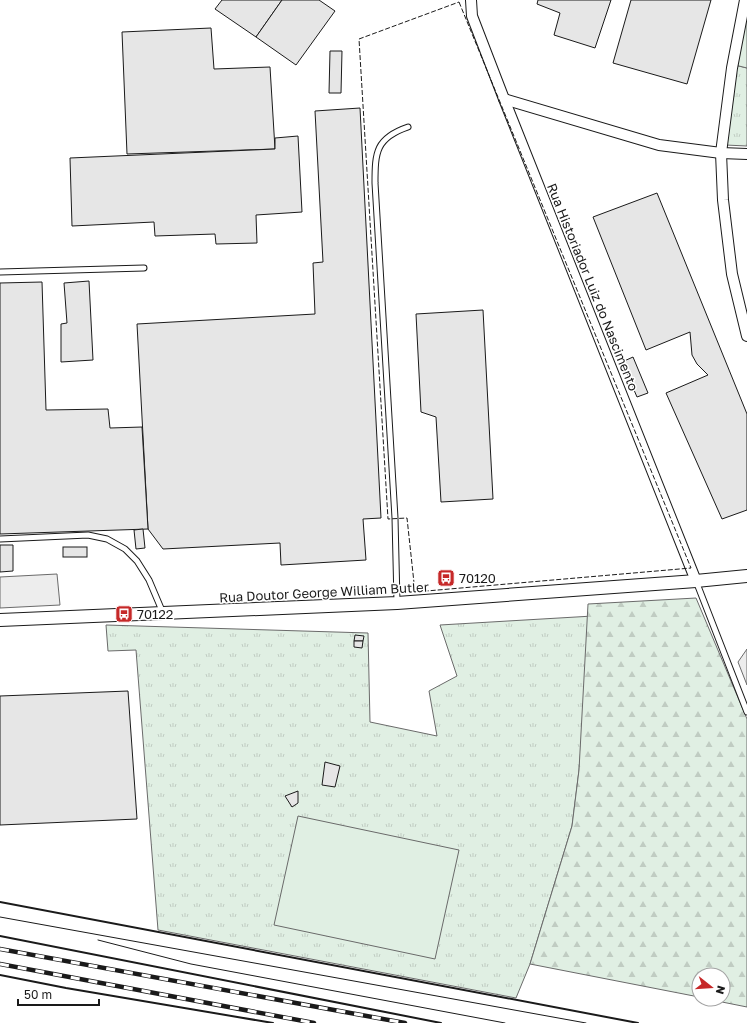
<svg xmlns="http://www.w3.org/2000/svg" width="747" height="1023" font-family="'Golos Text',sans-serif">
	<defs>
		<pattern id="grass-tufts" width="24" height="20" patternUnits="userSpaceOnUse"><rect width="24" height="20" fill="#e0efe3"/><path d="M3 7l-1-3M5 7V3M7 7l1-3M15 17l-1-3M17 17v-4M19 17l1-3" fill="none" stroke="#c0ccc2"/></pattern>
		<pattern id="forest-firs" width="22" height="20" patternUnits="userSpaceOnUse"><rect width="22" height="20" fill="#e0efe3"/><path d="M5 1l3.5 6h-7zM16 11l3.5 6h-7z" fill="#c0ccc2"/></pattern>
	</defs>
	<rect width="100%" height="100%" fill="#fff"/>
	<g fill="url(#grass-tufts)" stroke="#6a6a6a">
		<polygon points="735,65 747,68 747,146 725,145"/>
		<polygon points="593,616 579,770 572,826 530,964 516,998 158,930 136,650 108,651 106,625 368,633 370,722 437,736 429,691 457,676 440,625"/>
	</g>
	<polygon fill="url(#forest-firs)" stroke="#6a6a6a" points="696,598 747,719 747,1007 707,999 723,999 723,975 699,975 699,997 530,964 572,826 579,770 588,604"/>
	<g fill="#e0efe3" stroke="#6a6a6a">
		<polygon points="747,11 747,68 735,65"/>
		<polygon points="298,816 459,850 435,959 274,925"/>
	</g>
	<g fill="#ededed" stroke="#6a6a6a">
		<polygon points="57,574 60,605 0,608 0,577"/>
		<polygon points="747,649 747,685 738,662"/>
	</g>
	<g fill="#e6e6e6" stroke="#1a1a1a">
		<polygon points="222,0 282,0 256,37 215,9"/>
		<polygon points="282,0 319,0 335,11 296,65 256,37"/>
		<polygon points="538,0 611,0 595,48 554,35 560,13 537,4"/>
		<polygon points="631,0 711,0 687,84 613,63"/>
		<polygon points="211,28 214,69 270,67 275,149 127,154 122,32"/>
		<polygon points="330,51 342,51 341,93 329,93"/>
		<polygon points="360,108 381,518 363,519 366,560 281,565 280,543 163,549 148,529 137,324 315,314 313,263 323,262 315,111"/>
		<polygon points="298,136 302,212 256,215 257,243 216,244 215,234 155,236 154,222 72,226 70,158 275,149 275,138"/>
		<polygon points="657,193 747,414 747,510 722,519 666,393 708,375 697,364 692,355 690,332 646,350 593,217"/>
		<polygon points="89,281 93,360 61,362 61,324 67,323 64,283"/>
		<polygon points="42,282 46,410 108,409 110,428 142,427 148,529 0,534 0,283"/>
		<polygon points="483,310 493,499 441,502 436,417 421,412 416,314"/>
		<polygon points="633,357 648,393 637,397 622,362"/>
		<polygon points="143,529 145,548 136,549 134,530"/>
		<polygon points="0,545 13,545 13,571 0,572"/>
		<rect x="63" y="547" width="24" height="10"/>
		<polygon points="355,635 364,636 363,641 354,641"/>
		<polygon points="354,641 363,641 362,648 354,647"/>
		<polygon points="128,691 137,819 0,825 0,696"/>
		<polygon points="325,762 340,766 335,787 322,785"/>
		<polygon points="298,791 298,803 292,807 285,796"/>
	</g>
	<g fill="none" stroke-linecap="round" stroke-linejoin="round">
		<defs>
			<g id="service">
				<polyline points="0,272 144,268"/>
				<polyline points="0,539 88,535 107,539 125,549 137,561 149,580 163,613"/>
				<polyline points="696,581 747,712"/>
				<path d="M397,602l-2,-84 -20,-335c0,-31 1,-45 33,-56"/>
			</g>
			<g id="minor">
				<polyline points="471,0 472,16 504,99 696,581"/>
				<polyline points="745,0 732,68 721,153 723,200 732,274 747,336"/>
				<polyline points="504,99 659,145 721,153 747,154"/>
			</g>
			<polyline id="tertiary" points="0,620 397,603 696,581 747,576"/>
		</defs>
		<use href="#service" stroke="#1a1a1a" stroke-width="7"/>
		<use href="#minor" stroke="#1a1a1a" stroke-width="12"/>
		<use href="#tertiary" stroke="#1a1a1a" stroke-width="14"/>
		<use href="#service" stroke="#fff" stroke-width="5"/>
		<use href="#minor" stroke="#fff" stroke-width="10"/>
		<use href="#tertiary" stroke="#fff" stroke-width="12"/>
		<g stroke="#1a1a1a" stroke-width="1">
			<polyline points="0,917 586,1023"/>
			<polyline points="98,940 191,964 505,1023"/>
		</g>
		<defs>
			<g id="rail">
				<polyline points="0,949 405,1023"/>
				<polyline points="0,964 314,1023"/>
			</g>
		</defs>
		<use href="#rail" stroke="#1a1a1a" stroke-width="4.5"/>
		<use href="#rail" stroke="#fff" stroke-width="3" stroke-dasharray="9" stroke-linecap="butt"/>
		<polygon stroke="#1a1a1a" stroke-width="1" stroke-dasharray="5 2" stroke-linecap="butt" points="459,2 691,568 415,592 407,518 388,519 359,39"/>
		<g stroke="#1a1a1a" stroke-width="2">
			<polyline points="0,902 638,1023"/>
			<polyline points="0,936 441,1023"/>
			<polyline points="0,975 66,988 273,1023"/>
		</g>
	</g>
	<defs>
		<symbol id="bus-square" viewBox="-11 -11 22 22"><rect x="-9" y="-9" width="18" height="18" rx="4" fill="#c62828" stroke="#fff"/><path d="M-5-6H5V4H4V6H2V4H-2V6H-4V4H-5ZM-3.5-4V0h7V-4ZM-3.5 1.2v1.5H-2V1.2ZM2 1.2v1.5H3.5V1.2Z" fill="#fff"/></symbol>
	</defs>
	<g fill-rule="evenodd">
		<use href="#bus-square" x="436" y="568" width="20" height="20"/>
		<use href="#bus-square" x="114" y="604" width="20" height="20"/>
	</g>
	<g text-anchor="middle" stroke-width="3" stroke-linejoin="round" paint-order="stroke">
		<g font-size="13" fill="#1a1a1a" stroke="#fff">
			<text transform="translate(593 287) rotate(68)" y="5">Rua Historiador Luiz do Nascimento</text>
			<text transform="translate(324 592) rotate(-3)" y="5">Rua Doutor George William Butler</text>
		</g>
		<g font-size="13" fill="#1a1a1a" stroke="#fff" text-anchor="start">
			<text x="459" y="583">70120</text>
			<text x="137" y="619">70122</text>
		</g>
	</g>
	<g transform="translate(711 987) rotate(107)"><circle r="19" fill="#ffffff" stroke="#a3a3a3"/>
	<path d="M0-3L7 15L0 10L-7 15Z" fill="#c62828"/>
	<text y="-6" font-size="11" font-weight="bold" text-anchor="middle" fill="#1a1a1a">N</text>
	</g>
	<path d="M18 999v6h81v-6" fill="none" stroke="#1a1a1a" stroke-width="2"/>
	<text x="24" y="999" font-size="12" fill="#1a1a1a" stroke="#ffffff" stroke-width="3" paint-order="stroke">50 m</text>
</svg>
